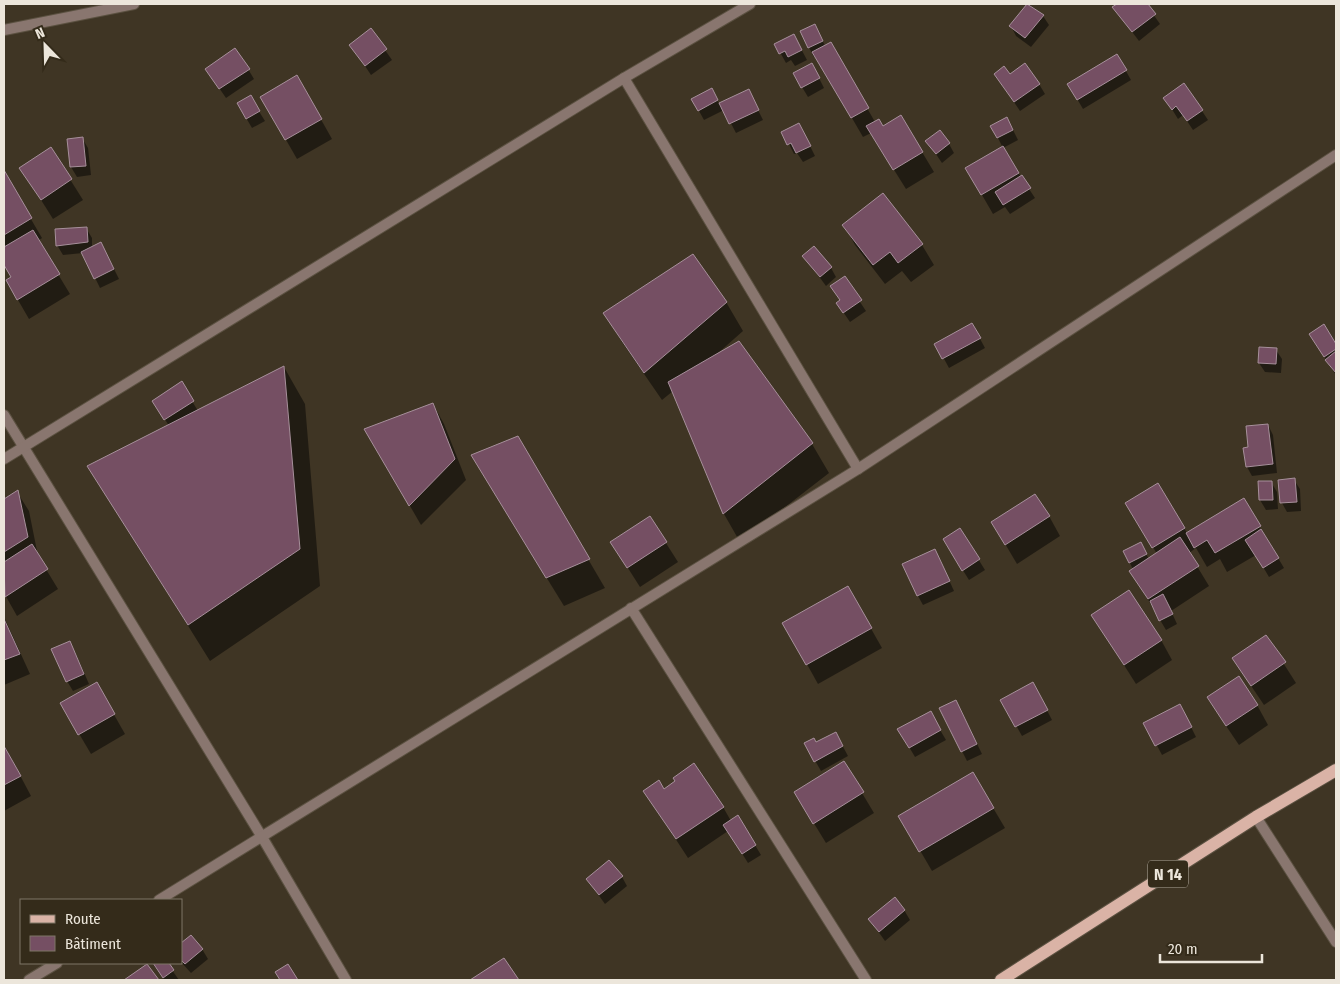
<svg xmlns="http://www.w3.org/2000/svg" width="1340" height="984" font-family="'Fira Sans Condensed',sans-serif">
	<rect width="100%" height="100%" fill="#3f3524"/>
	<g fill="#0007">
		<polygon points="1029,4 1043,16 1049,25 1031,47 1016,36 1011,26"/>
		<polygon points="1119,4 1146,4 1160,24 1139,41 1114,8"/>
		<polygon points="815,25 825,46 830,43 875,122 922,152 934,172 906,189 871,133 863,137 816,56 814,57 801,32"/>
		<polygon points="371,30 392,60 371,75 351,45"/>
		<polygon points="776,45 799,45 807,60 795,66 791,60 786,63"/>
		<polygon points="1117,55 1131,80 1083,109 1069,85"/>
		<polygon points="248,69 254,79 226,98 213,79"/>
		<polygon points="817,74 824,88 808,97 802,87"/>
		<polygon points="1010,76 1039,84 1045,94 1020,111 1001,83"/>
		<polygon points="297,77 332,139 297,159 262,98"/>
		<polygon points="1184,84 1208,120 1193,130 1183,115 1178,119 1165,98"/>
		<polygon points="712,90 719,104 748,90 763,120 736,133 724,110 704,120 693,100"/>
		<polygon points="250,97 265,121 252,128 238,104"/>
		<polygon points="992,126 1012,128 1018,140 1003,148"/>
		<polygon points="783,132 804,134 815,156 803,162 797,153 794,154"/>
		<polygon points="82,138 88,148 91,175 77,177 71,167 68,140"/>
		<polygon points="927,141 949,144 954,153 942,163"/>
		<polygon points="1002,148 1035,198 1010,214 1005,207 993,214 967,169"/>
		<polygon points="51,149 83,200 53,219 21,168"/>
		<polygon points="4,173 42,238 38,241 70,294 29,319 7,281 13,278 4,263"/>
		<polygon points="883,194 922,245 934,265 911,282 902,271 885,284 855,245 844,225"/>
		<polygon points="86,228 92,238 92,247 101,243 119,279 100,288 83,253 63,255 57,245"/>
		<polygon points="804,256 831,268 836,277 826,286"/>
		<polygon points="844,278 866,311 850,322 837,303 841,301"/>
		<polygon points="726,302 743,331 717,354 738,343 812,444 829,473 740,542 724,514 673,391 662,400 622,342 605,314"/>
		<polygon points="972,324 985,348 949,368 936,344"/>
		<polygon points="1323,326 1336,347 1336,375 1316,344"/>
		<polygon points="1276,350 1282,359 1281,373 1265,372 1259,363"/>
		<polygon points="284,367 305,404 320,586 210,661 89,467 169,426 154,401 181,383 198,411"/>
		<polygon points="433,404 444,424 466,480 421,525 366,430"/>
		<polygon points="1268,425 1273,435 1277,473 1252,476 1247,467 1249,448"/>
		<polygon points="517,438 605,588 564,606 489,484"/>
		<polygon points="1294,480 1300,489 1301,511 1287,512 1282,503"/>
		<polygon points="1260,482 1271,482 1277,492 1278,509 1266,510 1260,500"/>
		<polygon points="1157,485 1187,533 1244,500 1284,568 1269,577 1256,555 1227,572 1220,559 1207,567 1196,548 1189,553 1209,586 1171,611 1177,624 1166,630 1143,591 1130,563 1140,544 1149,559 1157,554 1127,503"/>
		<polygon points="17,492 29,511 38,556 58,589 17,616 4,593 4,500"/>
		<polygon points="1049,516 1060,536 1017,564 1004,542"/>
		<polygon points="650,518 678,562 640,587 612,543"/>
		<polygon points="960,530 985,570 969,580 944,540"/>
		<polygon points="940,560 954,591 923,605 918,596"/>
		<polygon points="848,588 882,648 818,684 784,623"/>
		<polygon points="1093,616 1161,640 1172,660 1136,684"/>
		<polygon points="4,617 30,674 4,685"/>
		<polygon points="1266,636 1296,683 1264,705 1233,659"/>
		<polygon points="75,652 89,684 73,691 67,681"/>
		<polygon points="96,683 125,734 91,754 61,703"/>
		<polygon points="1038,693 1052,720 1022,736 1002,700"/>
		<polygon points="1257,705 1268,725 1239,745 1220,717"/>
		<polygon points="961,711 982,754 967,761 962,751"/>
		<polygon points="930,713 946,740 915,757 899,730"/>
		<polygon points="1185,715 1196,737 1162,755 1145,723"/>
		<polygon points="805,743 841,743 848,756 821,771"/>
		<polygon points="4,745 31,796 4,811"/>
		<polygon points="844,763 874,813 826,843 807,812"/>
		<polygon points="973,774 1005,828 932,871 900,816"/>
		<polygon points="645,792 723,807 731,821 738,817 761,855 748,863 728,831 688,858"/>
		<polygon points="622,877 627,886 605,904 587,879"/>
		<polygon points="904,910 910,920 885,941 870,920"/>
		<polygon points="181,945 202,949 208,959 191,973 181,962"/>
		<polygon points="155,963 167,963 179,980 164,980 153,964"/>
	</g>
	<g fill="#754f63" stroke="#a7909b">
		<polygon points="1027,4 1044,15 1025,38 1009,26"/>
		<polygon points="1117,4 1148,4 1156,14 1132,32 1112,7"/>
		<polygon points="815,24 823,41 808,48 800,31"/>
		<polygon points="371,28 387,49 365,66 349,45"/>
		<polygon points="794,34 802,50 788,57 785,51 779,54 774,44"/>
		<polygon points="831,42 869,108 851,118 812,52"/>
		<polygon points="235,48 250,69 219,89 205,69"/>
		<polygon points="1117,54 1127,70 1077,100 1067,84"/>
		<polygon points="812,63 820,78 801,88 793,73"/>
		<polygon points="1025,63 1040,84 1014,102 994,74 1004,66 1010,74"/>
		<polygon points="297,75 322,119 285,140 260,97"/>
		<polygon points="1184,83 1203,110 1187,121 1176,106 1172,110 1163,98"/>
		<polygon points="712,88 718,100 698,111 691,99"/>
		<polygon points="749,89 759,110 729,124 719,103"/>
		<polygon points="251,95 260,111 246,119 237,103"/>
		<polygon points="901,115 923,152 893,170 866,126 879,119 883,126"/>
		<polygon points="1007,117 1013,130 997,138 990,126"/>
		<polygon points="799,123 811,146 796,153 791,143 787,145 781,132"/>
		<polygon points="940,130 950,143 936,154 925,141"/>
		<polygon points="83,137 86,166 70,167 67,139"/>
		<polygon points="1003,146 1019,173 981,195 965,168"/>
		<polygon points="51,147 72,179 41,200 19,168"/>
		<polygon points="4,170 32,218 4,235"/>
		<polygon points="1022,175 1031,188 1003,205 995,192"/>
		<polygon points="883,193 923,244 898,263 890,252 873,265 842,225"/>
		<polygon points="87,227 88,242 56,246 55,229"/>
		<polygon points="33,230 60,274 17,300 6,280 11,277 4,265 4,247"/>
		<polygon points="101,242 114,269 94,279 81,252"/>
		<polygon points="814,246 832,267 820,277 802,256"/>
		<polygon points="693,254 727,302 644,373 603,313"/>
		<polygon points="845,276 862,300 843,313 836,303 840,300 830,286"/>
		<polygon points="972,323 981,338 942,359 934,344"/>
		<polygon points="1324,324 1336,344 1336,349 1324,357 1309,334"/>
		<polygon points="739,341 813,443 723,514 668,382"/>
		<polygon points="1259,347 1277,348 1276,364 1258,363"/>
		<polygon points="1336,351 1336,373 1325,360"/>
		<polygon points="284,366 300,549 188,625 87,466"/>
		<polygon points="182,381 194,401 164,420 152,401"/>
		<polygon points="433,403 455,459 409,506 364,429"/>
		<polygon points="1268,424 1273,464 1246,467 1243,448 1248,447 1246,426"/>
		<polygon points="518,436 590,559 546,578 471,455"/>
		<polygon points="1295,478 1297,502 1280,503 1278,480"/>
		<polygon points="1258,481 1272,481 1273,500 1259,500"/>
		<polygon points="1158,483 1185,528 1152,548 1125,503"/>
		<polygon points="18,490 28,537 4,552 4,499"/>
		<polygon points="1035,494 1050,516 1005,545 991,522"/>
		<polygon points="1244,498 1261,526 1215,553 1207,540 1194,548 1186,533"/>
		<polygon points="650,516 667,542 627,568 610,542"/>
		<polygon points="960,528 980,559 962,571 943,539"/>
		<polygon points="1261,529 1279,558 1263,568 1245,540"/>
		<polygon points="1180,537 1199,566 1148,599 1129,571"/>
		<polygon points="1141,542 1147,554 1129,563 1123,551"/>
		<polygon points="32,544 48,569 5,597 4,562"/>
		<polygon points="935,549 950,581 917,596 902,564"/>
		<polygon points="848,586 872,628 806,665 782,623"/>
		<polygon points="1129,590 1162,640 1124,665 1091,615"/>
		<polygon points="1163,594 1173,614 1159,621 1150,601"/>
		<polygon points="4,619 20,654 4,660"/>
		<polygon points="1266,635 1286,662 1251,686 1232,658"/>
		<polygon points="70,641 84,674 66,682 51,649"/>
		<polygon points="1239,676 1258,705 1226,726 1207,697"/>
		<polygon points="97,682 115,714 78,735 60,703"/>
		<polygon points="1033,682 1048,710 1015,727 1000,700"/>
		<polygon points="956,700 977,744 961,752 939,708"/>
		<polygon points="1180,704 1192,727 1155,746 1143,723"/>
		<polygon points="931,711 941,730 909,748 897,729"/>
		<polygon points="836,732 843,746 814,762 804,743 814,738 816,742"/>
		<polygon points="4,746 21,776 4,785"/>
		<polygon points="844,761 864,792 813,824 794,792"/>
		<polygon points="694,763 724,807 676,839 643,791 659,780 664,789 675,781 673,778"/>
		<polygon points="973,772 994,808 919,852 898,816"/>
		<polygon points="738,815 756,845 742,854 723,825"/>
		<polygon points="609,860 623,876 599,895 586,879"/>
		<polygon points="895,897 905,910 879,932 868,919"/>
		<polygon points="191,935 203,949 185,964 181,960 181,943"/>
		<polygon points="504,958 519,980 470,980"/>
		<polygon points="153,963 169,963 174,970 163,978"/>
		<polygon points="147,964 159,980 124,980"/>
		<polygon points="288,964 298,980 280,980 275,972"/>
	</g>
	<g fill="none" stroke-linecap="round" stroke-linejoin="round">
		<defs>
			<polyline id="lane" points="1256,817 1336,942"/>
			<g id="street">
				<polyline points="4,30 134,4"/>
				<polyline points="624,78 858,469"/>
				<polyline points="4,415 262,837 346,980"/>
				<polyline points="4,459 624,78 750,4"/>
				<polyline points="631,608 866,980"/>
				<polyline points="159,900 858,469 1336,155"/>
				<polyline points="29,980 57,963"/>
			</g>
			<polyline id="primary" points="1001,980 1256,817 1336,770"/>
		</defs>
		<use href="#lane" stroke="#5b5141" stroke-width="12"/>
		<use href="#street" stroke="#5b5141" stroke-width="12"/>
		<use href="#primary" stroke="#5b5141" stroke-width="14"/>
		<use href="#lane" stroke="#89766f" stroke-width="10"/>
		<use href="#street" stroke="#89766f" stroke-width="10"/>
		<use href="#primary" stroke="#dab3a6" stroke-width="12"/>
	</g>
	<g text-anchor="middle" stroke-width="4.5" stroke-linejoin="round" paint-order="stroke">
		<rect fill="#342b1a" stroke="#b5aea1" stroke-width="1" x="1148" y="860.5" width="40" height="27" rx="4"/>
		<g font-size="16" font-weight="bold" fill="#ece6db">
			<text x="1168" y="880">N 14</text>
		</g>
	</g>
	<rect width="1340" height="984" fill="none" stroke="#ece6db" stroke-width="10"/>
	<rect x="20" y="899" width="162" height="65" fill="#342b1a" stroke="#7e7667"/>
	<rect x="30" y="915" width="25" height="8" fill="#dab3a6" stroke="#7e7667"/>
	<text x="65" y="924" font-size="15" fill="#ece6db">Route</text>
	<rect x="30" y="936" width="25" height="15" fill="#754f63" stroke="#7e7667"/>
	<text x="65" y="949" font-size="15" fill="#ece6db">Bâtiment</text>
	<g transform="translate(45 45) rotate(337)" stroke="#342b1a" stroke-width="4" paint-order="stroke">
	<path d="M0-4L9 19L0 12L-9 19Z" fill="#ece6db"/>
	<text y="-8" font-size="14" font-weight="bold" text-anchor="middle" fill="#ece6db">N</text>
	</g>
	<path d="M1160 954v8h102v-8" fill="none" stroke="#ece6db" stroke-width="2.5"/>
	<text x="1168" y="954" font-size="15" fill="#ece6db" stroke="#342b1a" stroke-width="4" paint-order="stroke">20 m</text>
</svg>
